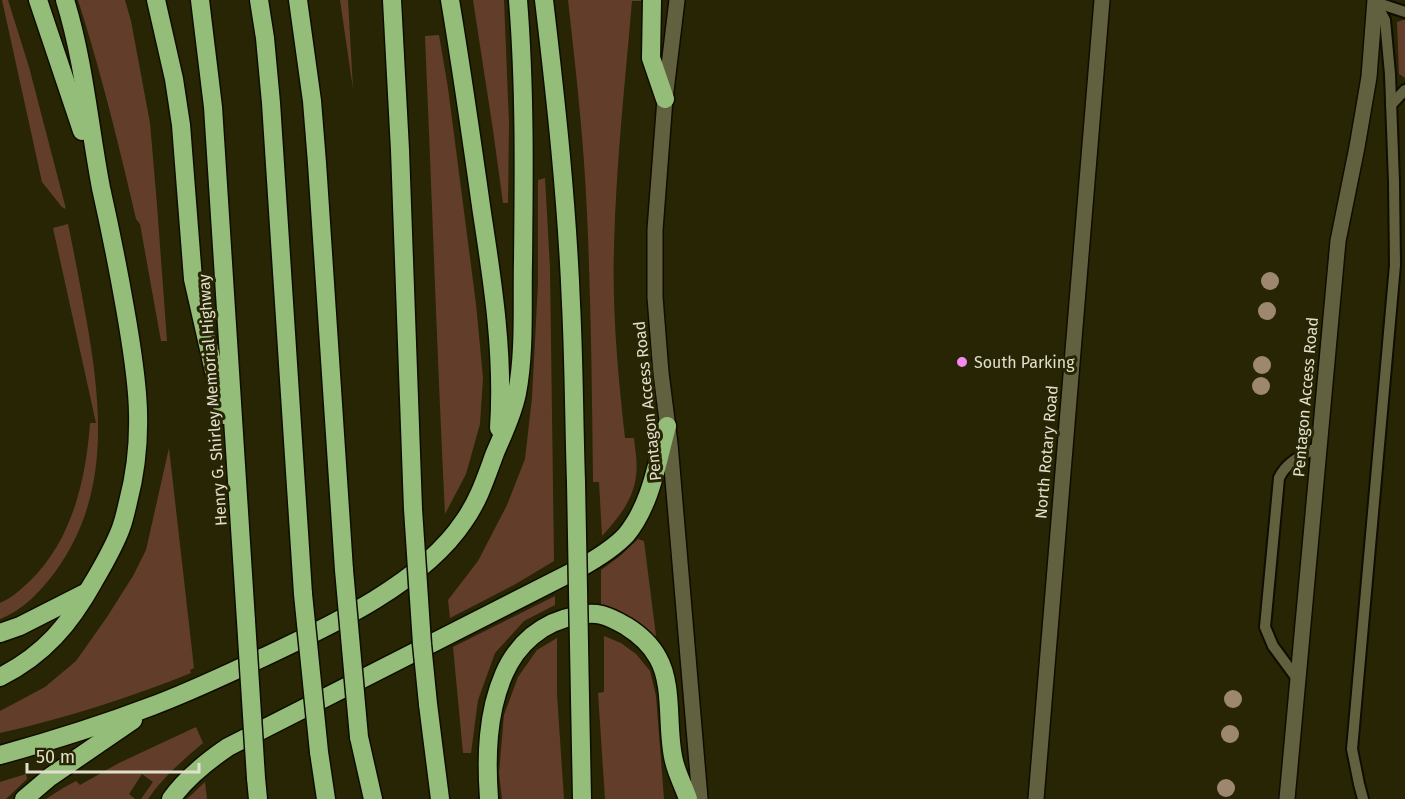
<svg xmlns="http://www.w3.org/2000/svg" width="1405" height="799" font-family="'Fira Sans',sans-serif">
	<rect width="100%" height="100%" fill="#272504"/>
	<g fill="#623e2a">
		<polygon points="2,0 8,0 29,67 66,209 62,207 42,182"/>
		<path d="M78,0h47l6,21 19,102 7,82 10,136h-6l-21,-117 -4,-5c-17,-74 -35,-147 -58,-219z"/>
		<polygon points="340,0 348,0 353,89"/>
		<polygon points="473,0 504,0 509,123 508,203 503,203 493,130"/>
		<path d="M568,0h73v1h-9c-7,82 -16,164 -18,246 -2,64 4,128 11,191h9c1,12 4,26 2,38 -3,25 -18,42 -34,60l-3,-54h-6c-1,-90 -2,-180 -6,-269 -3,-71 -11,-142 -19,-213z"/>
		<polygon points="1403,20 1405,20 1405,78 1399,74 1397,22"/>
		<path d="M439,35l9,53 28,216 7,74 -3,46 -14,50 -21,40c-8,-159 -13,-319 -20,-478z"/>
		<polygon points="545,178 550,268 554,561 514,585 450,618 448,600 478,561 507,505 525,459 532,398 538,283 538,180"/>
		<path d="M68,224c7,33 13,66 19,99 15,87 23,174 -32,249 -15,20 -32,38 -55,47v-16c13,-6 19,-12 30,-22 42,-41 56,-101 60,-158h6l-43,-195z"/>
		<path d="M169,448l25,220 -4,2 1,3c-62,25 -125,45 -191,60v-22l45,-24 31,-26 31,-44 26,-41 13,-26z"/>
		<polygon points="638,539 644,541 656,636 650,637 601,608 601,570 620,556"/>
		<polygon points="555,596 555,605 524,621 495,653 478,700 471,753 463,753 453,647"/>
		<polygon points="604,636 621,643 636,654 650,671 656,696 664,799 605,799 598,693 604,692"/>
		<polygon points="557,638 557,694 564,799 502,799 499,773 504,715 518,677 537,650"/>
		<path d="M196,727l7,16c-21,18 -39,33 -55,56h-7l12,-17 -11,-8 -13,20 6,5h-89l17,-11 13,-7 4,4 39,-22z"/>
		<polygon points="26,774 27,779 6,799 0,799 0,782"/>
		<polygon points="205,782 207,799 187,799"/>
	</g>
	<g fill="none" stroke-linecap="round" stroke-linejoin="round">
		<defs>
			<g id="service">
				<polyline points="1375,2 1405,12"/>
				<polyline points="1391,105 1405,90"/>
				<path d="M1298,680l-25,-34 -8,-19 14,-149c8,-17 25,-23 40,-32"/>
				<polyline points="1363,799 1359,784 1352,749 1395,265 1394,182 1390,74 1385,20 1375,2"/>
			</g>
			<polyline id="minor" points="1287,799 1338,241 1357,147 1369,77 1375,0"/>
			<g id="tertiary">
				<polyline points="677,0 665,99 660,164 655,230 655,297 661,373 670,444 700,799"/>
				<polyline points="1036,799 1102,0"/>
			</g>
			<g id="motorway">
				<polyline points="38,0 82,131"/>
				<polyline points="156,0 174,79 181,125 193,279 224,415"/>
				<polyline points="200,0 213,107 246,621"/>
				<polyline points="259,0 265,38 271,103 303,594"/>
				<polyline points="298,0 312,101 317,163 344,570"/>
				<polyline points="392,0 400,150 413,509"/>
				<path d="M450,0c12,71 22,142 32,213 11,71 22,143 17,215"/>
				<path d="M544,0c12,101 23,202 27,304 3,59 3,119 5,178"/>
				<polyline points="652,0 651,58 665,99"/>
				<polyline points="0,633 20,626 87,592"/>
				<path d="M0,677c44,-22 70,-53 94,-96 10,-17 20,-34 27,-53 3,-8 5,-17 7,-26 18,-68 9,-126 -3,-194 -7,-40 -15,-80 -24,-120 -12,-63 -17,-127 -36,-188"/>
				<polyline points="580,698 582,799"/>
				<polyline points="428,704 440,799"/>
				<polyline points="359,737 373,799"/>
				<polyline points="319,752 326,799"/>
				<path d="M0,755c51,-14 102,-30 152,-49 38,-14 75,-32 112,-49 66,-31 159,-74 200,-136 15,-21 22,-44 31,-68 8,-19 18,-39 22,-60 8,-41 5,-90 6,-132 1,-87 2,-174 -5,-261"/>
				<polyline points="256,778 258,799"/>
				<polyline points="24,799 50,777 133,720"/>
				<path d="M171,799c15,-21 35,-37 57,-52l352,-179c16,-9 33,-19 46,-33 25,-30 31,-73 41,-109"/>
				<path d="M489,799c-3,-42 -2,-86 15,-125 13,-30 38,-52 71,-58 8,-2 18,-3 27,-1 8,2 17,7 24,11 13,8 25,19 32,32 16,28 8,72 16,103 3,13 10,26 14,38"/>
			</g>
		</defs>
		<use href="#service" stroke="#0f0d00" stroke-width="14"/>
		<use href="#minor" stroke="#0f0d00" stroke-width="18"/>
		<use href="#tertiary" stroke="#0f0d00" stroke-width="18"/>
		<use href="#motorway" stroke="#0f0d00" stroke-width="21"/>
		<use href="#service" stroke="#62613f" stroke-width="10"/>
		<use href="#minor" stroke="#62613f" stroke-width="15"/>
		<use href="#tertiary" stroke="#62613f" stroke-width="15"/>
		<use href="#motorway" stroke="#95bd7a" stroke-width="18"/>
		<defs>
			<g id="motorway-bridge">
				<polyline points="576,482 580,698"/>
				<polyline points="413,509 422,644 428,704"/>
				<polyline points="344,570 359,737"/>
				<polyline points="303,594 319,752"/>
				<polyline points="246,621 256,778"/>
			</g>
		</defs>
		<use href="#motorway-bridge" stroke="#0f0d00" stroke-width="21" stroke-linecap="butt"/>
		<use href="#motorway-bridge" stroke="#95bd7a" stroke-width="18"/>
	</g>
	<g fill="#9d886f">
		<circle cx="1270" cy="281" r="9"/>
		<circle cx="1267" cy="311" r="9"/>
		<circle cx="1262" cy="365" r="9"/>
		<circle cx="1261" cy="386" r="9"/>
		<circle cx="1233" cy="699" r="9"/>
		<circle cx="1230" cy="734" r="9"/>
		<circle cx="1226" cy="788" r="9"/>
	</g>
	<circle fill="#f38af1" stroke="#272504" stroke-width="2" cx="962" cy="362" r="6"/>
	<g text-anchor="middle" stroke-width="6" stroke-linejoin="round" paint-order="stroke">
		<g font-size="16" fill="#e1e0ce" stroke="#272504" text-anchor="start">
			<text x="974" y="368">South Parking</text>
		</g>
		<g font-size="16" fill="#e1e0ce" stroke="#272504">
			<text transform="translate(1305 397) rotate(-85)" y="6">Pentagon Access Road</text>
			<text transform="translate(212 400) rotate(-94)" y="6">Henry G. Shirley Memorial Highway</text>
			<text transform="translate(647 401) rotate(-96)" y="6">Pentagon Access Road</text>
			<text transform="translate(1046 452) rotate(-85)" y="6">North Rotary Road</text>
		</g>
	</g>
	<path d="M27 763v9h172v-9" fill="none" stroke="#e1e0ce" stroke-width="3"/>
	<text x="36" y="763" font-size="18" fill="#e1e0ce" stroke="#272504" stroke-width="4.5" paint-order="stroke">50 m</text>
</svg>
